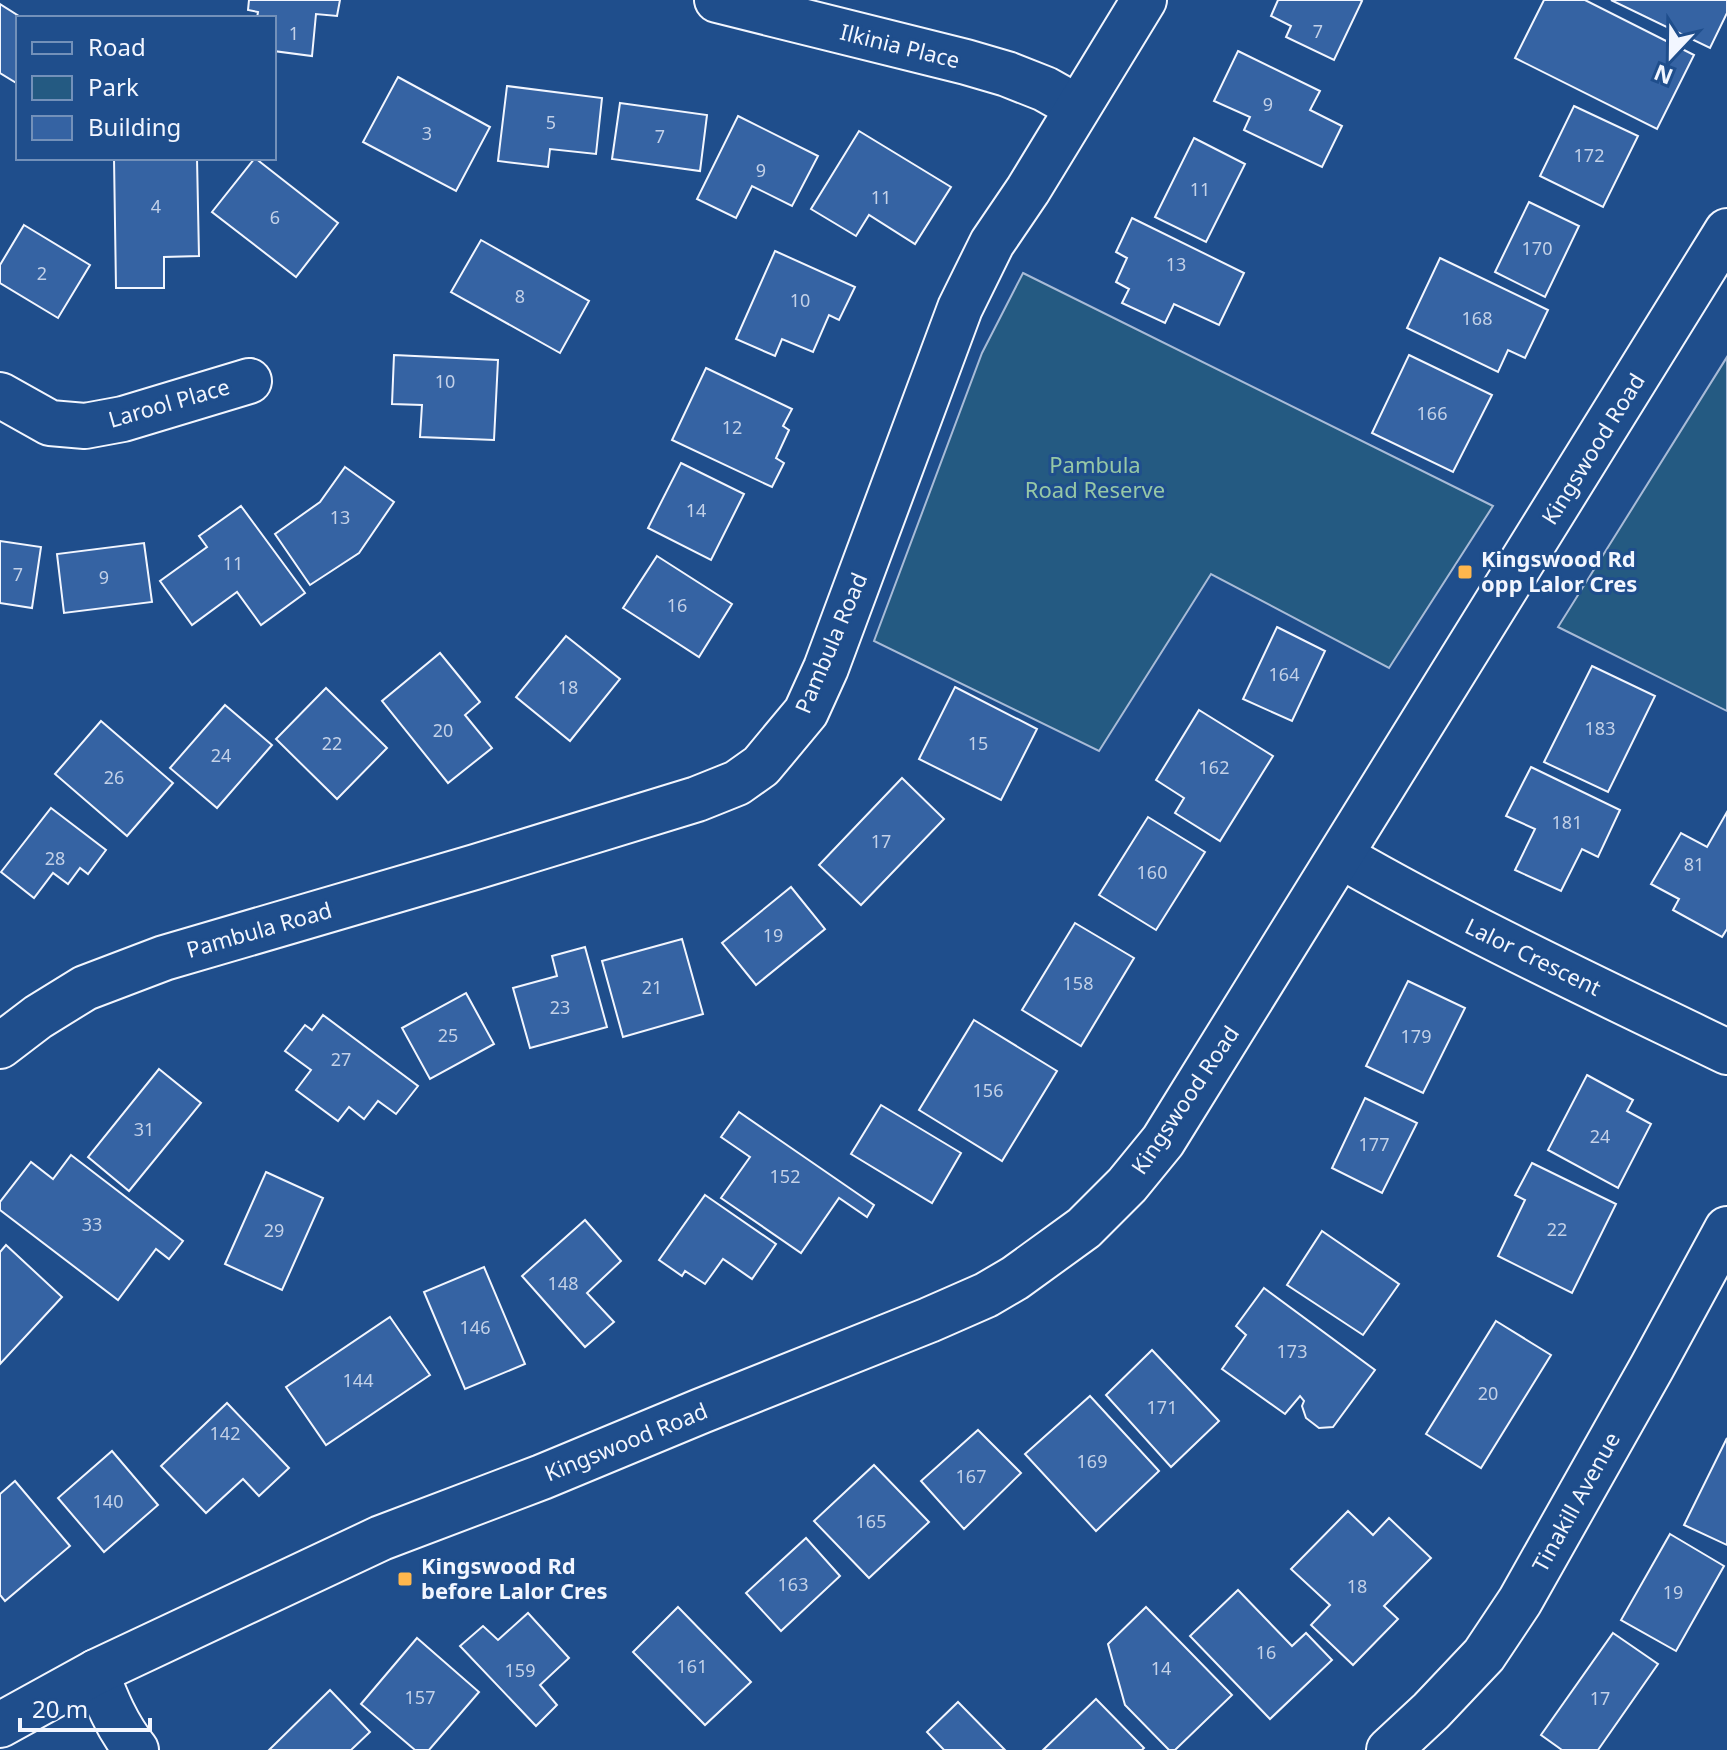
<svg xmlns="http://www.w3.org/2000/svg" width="1727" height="1750" font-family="'Noto Sans',sans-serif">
	<rect width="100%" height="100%" fill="#1f4e8c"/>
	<g fill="#245a82" stroke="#a8bbd7" stroke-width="2">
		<polygon points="1023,273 1493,506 1389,668 1211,574 1099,751 874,641 982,353"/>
		<polygon points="1727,357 1727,711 1558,627"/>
	</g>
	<g fill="#3563a3" stroke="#f2f6ff" stroke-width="2">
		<polygon points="249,0 340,0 337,16 316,14 312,56 274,51 274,18 257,18 258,12 248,10"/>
		<polygon points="1278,0 1360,0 1362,1 1334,60 1286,37 1291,26 1271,16"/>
		<polygon points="1544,0 1585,0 1694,55 1657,129 1515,58"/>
		<polygon points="1611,0 1727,0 1727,13 1710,48"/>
		<polygon points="0,4 22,18 18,18 18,84 0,73"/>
		<polygon points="1238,51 1320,91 1310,110 1342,126 1322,167 1244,130 1250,117 1214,101"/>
		<polygon points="398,77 490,127 456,191 363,142"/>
		<polygon points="507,86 602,98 596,154 550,149 548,167 498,161"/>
		<polygon points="620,103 707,115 700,171 612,159"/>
		<polygon points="1574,106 1638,136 1603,207 1540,176"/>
		<polygon points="738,116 818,156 792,206 752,186 736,218 697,199"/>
		<polygon points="859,131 951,187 915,244 869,215 856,236 811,209"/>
		<polygon points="1194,138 1245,164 1206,242 1155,217"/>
		<polygon points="114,158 197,158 199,256 164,257 164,288 116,288"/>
		<polygon points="255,158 338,223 296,277 212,212"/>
		<polygon points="1529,202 1579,226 1545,297 1495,272"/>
		<polygon points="1132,218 1244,273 1219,325 1174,304 1165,323 1122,303 1129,289 1116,282 1127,258 1116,252"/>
		<polygon points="24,225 90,265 58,318 0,283 0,265"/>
		<polygon points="481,240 589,301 560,353 451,292"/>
		<polygon points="775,251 855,287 839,320 829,315 813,352 782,339 775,356 736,339"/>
		<polygon points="1440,258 1548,310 1525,358 1508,350 1498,372 1407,328"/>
		<polygon points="394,355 498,360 494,440 420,437 422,405 392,404"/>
		<polygon points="1409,355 1492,395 1453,472 1372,433"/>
		<polygon points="706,368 792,409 783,426 789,430 776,458 784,463 772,487 672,440"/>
		<polygon points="681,463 744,494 711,560 648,528"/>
		<polygon points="345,467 394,502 359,553 310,585 275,534 320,502"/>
		<polygon points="241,506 305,593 261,625 237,592 192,625 160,581 207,547 199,536"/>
		<polygon points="0,541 41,547 32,608 0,603"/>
		<polygon points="144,543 152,602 64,613 57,554"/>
		<polygon points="657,556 732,604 699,657 623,608"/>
		<polygon points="1277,627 1325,651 1292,721 1243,699"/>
		<polygon points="566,636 620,679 570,741 516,697"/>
		<polygon points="440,653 480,702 465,715 492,748 448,783 382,701"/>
		<polygon points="1592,666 1655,696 1608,792 1544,762"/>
		<polygon points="955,687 1037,729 1001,800 919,759"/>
		<polygon points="326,688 387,748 337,799 276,739"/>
		<polygon points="225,705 272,745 217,808 170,768"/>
		<polygon points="1199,710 1273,756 1220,841 1175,813 1184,798 1156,780"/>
		<polygon points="101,721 173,783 127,836 55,774"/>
		<polygon points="1531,767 1620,810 1598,857 1582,849 1561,891 1515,870 1535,829 1506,816"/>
		<polygon points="902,778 944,819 861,905 819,865"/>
		<polygon points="51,808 106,850 88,874 80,868 68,884 53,873 34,898 1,872"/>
		<polygon points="1727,812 1727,929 1722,937 1673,910 1679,899 1651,884 1681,833 1707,847"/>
		<polygon points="1148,817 1205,852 1156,930 1099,895"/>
		<polygon points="791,887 825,929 756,985 722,943"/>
		<polygon points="1075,923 1134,958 1081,1046 1022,1010"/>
		<polygon points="682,939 703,1014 623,1037 602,961"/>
		<polygon points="585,947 607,1027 530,1048 513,988 557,976 552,956"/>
		<polygon points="1408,981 1465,1008 1423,1093 1366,1066"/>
		<polygon points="466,993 494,1044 430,1079 402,1028"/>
		<polygon points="323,1015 418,1086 396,1114 378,1101 364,1119 349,1107 338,1121 296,1090 311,1070 285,1051 305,1025 312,1030"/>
		<polygon points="974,1020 1057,1071 1002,1161 919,1110"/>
		<polygon points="159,1069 201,1103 129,1191 88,1157"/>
		<polygon points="1587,1075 1633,1100 1627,1111 1651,1124 1618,1188 1548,1150"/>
		<polygon points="1365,1098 1417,1123 1382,1193 1332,1168"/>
		<polygon points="881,1105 961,1153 932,1203 851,1154"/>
		<polygon points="739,1112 874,1205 867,1217 839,1198 801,1253 721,1198 750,1157 721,1137"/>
		<polygon points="71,1155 183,1241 169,1259 156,1249 118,1300 0,1210 0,1202 31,1162 53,1179"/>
		<polygon points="1532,1163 1616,1204 1572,1293 1498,1256 1525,1200 1515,1195"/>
		<polygon points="266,1172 323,1198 282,1290 225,1264"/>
		<polygon points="705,1195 776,1244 752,1279 723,1259 705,1284 685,1271 682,1276 659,1260"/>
		<polygon points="585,1220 621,1261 587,1293 614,1322 585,1347 522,1276"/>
		<polygon points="1322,1231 1399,1284 1363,1335 1287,1285"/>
		<polygon points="6,1245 62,1297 0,1364 0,1252"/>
		<polygon points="484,1267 525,1364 465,1389 424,1292"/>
		<polygon points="1264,1288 1375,1370 1333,1427 1319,1428 1306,1418 1302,1406 1304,1401 1300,1396 1285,1414 1222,1369 1246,1335 1236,1326"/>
		<polygon points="390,1317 430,1375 326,1445 286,1387"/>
		<polygon points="1496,1321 1551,1355 1481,1468 1426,1434"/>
		<polygon points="1152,1350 1219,1421 1171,1467 1106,1395"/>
		<polygon points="1090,1396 1159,1471 1096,1531 1025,1454"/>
		<polygon points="227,1403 289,1468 259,1496 243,1479 206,1513 161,1466"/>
		<polygon points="978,1430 1021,1473 964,1529 921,1481"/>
		<polygon points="1727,1438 1727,1545 1684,1525"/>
		<polygon points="112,1451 158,1505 104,1552 58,1498"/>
		<polygon points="874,1465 929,1522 869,1578 814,1521"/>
		<polygon points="15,1481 70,1546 5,1601 0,1595 0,1494"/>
		<polygon points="1348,1511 1373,1535 1389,1518 1431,1558 1384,1606 1398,1619 1353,1665 1311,1625 1330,1605 1291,1569"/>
		<polygon points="1670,1534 1724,1566 1676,1651 1621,1620"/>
		<polygon points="806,1538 840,1576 781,1631 746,1593"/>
		<polygon points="1238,1590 1292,1646 1306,1633 1332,1660 1270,1719 1190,1636"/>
		<polygon points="678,1607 751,1682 705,1725 633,1652"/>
		<polygon points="1146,1607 1232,1695 1175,1750 1169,1750 1125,1705 1108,1644"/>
		<polygon points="528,1613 569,1658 540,1685 557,1705 536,1726 460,1646 483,1626 498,1640"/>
		<polygon points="1613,1633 1658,1664 1598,1750 1562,1750 1541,1735"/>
		<polygon points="417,1638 479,1692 429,1750 415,1750 361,1704"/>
		<polygon points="330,1690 370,1732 351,1750 269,1750"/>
		<polygon points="1096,1699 1144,1748 1142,1750 1043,1750"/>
		<polygon points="958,1702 1005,1750 944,1750 927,1732"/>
	</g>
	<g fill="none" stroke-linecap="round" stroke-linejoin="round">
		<defs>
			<g id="minor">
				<polyline points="717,0 966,62 1007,74 1045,89 1077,107"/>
				<polyline points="0,395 50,423 85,426 123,419 249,381"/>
				<path d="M1341,856c125,72 256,133 386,196"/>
				<polyline points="0,1046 38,1017 85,988 164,958 475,867 697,799 737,783 761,766 806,712 826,668 960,308 992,243 1028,190 1144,0"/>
				<path d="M96,1672c10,28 21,54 40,78"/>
				<polyline points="0,1725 96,1672 381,1538 542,1477 701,1411 929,1320 986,1295 1015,1278 1084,1228 1127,1185 1163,1141 1727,231"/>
				<polyline points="1389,1750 1431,1711 1484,1655 1520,1601 1652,1367 1727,1229"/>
			</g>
		</defs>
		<use href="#minor" stroke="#f2f6ff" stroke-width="48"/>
		<use href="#minor" stroke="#1f4e8c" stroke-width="44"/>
	</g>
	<g fill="#ffb74d" stroke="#1f4e8c" stroke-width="3">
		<rect x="1457" y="564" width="16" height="16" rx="4"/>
		<rect x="397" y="1571" width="16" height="16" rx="4"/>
	</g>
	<g text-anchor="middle" stroke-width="6" stroke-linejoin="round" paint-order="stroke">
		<g font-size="18" fill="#c3d1e8">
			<text x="1318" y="38">7</text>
			<text x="294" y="40">1</text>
			<text x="1268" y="111">9</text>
			<text x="551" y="129">5</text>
			<text x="427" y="140">3</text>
			<text x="660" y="143">7</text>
			<text x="1589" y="162">172</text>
			<text x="761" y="177">9</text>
			<text x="1200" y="196">11</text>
			<text x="881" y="204">11</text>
			<text x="156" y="213">4</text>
			<text x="275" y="224">6</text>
			<text x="1537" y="255">170</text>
			<text x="1176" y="271">13</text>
			<text x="42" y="280">2</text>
			<text x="520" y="303">8</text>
			<text x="800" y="307">10</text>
			<text x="1477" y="325">168</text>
			<text x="445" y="388">10</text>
			<text x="1432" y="420">166</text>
			<text x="732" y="434">12</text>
			<text x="696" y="517">14</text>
			<text x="340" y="524">13</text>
			<text x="233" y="570">11</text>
			<text x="18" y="581">7</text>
			<text x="104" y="584">9</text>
			<text x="677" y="612">16</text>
			<text x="1284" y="681">164</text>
			<text x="568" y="694">18</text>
			<text x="1600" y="735">183</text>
			<text x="443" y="737">20</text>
			<text x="332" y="750">22</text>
			<text x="978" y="750">15</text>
			<text x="221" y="762">24</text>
			<text x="1214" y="774">162</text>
			<text x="114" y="784">26</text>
			<text x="1567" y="829">181</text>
			<text x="881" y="848">17</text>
			<text x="55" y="865">28</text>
			<text x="1694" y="871">81</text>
			<text x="1152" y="879">160</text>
			<text x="773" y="942">19</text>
			<text x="1078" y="990">158</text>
			<text x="652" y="994">21</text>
			<text x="560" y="1014">23</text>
			<text x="448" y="1042">25</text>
			<text x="1416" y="1043">179</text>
			<text x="341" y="1066">27</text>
			<text x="988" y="1097">156</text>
			<text x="144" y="1136">31</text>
			<text x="1600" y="1143">24</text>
			<text x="1374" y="1151">177</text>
			<text x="785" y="1183">152</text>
			<text x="92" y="1231">33</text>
			<text x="1557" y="1236">22</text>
			<text x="274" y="1237">29</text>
			<text x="563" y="1290">148</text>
			<text x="475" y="1334">146</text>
			<text x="1292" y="1358">173</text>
			<text x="358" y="1387">144</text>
			<text x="1488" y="1400">20</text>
			<text x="1162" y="1414">171</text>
			<text x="225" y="1440">142</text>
			<text x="1092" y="1468">169</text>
			<text x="971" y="1483">167</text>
			<text x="108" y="1508">140</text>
			<text x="871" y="1528">165</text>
			<text x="793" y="1591">163</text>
			<text x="1357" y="1593">18</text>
			<text x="1673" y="1599">19</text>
			<text x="1266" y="1659">16</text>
			<text x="692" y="1673">161</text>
			<text x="1161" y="1675">14</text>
			<text x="520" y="1677">159</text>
			<text x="420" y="1704">157</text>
			<text x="1600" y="1705">17</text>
		</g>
		<g font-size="22" fill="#f2f6ff" stroke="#1f4e8c">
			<text transform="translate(900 46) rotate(14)" y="8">Ilkinia Place</text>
			<text transform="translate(169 403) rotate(-16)" y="8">Larool Place</text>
			<text transform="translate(1593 449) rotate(-58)" y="8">Kingswood Road</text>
			<text transform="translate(831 643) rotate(-67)" y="8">Pambula Road</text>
			<text transform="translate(259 930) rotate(-16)" y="8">Pambula Road</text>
			<text transform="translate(1533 957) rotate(26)" y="8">Lalor Crescent</text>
			<text transform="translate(1185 1100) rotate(-56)" y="8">Kingswood Road</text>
			<text transform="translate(626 1442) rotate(-22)" y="8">Kingswood Road</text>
			<text transform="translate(1576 1502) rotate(-61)" y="8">Tinakill Avenue</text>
		</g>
		<g font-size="22" fill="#97c8a6" stroke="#1f4e8c">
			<text x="1095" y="473">Pambula<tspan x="1095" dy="25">Road Reserve</tspan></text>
		</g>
		<g font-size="22" font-weight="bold" fill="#f2f6ff" stroke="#1f4e8c" text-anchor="start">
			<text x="1481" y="567">Kingswood Rd<tspan x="1481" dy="25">opp Lalor Cres</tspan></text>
			<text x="421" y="1574">Kingswood Rd<tspan x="421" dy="25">before Lalor Cres</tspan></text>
		</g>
	</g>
	<rect x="16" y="16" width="260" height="144" fill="#1f4e8c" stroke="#7391ba" stroke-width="2"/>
	<rect x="32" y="42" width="40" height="12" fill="#1f4e8c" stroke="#7391ba" stroke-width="2"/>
	<text x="88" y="56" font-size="24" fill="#f2f6ff">Road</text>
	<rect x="32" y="76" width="40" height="24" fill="#245a82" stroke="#7391ba" stroke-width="2"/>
	<text x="88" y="96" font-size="24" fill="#f2f6ff">Park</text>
	<rect x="32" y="116" width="40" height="24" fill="#3563a3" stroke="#7391ba" stroke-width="2"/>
	<text x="88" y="136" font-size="24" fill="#f2f6ff">Building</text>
	<g transform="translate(1671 56) rotate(202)" stroke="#1f4e8c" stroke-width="6" paint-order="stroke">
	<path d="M0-6L14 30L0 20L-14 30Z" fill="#f2f6ff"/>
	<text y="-12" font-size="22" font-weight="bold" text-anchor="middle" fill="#f2f6ff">N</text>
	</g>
	<path d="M20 1718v12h130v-12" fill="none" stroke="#f2f6ff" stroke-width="4"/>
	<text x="32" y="1718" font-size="24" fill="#f2f6ff" stroke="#1f4e8c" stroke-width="6" paint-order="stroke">20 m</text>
</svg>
